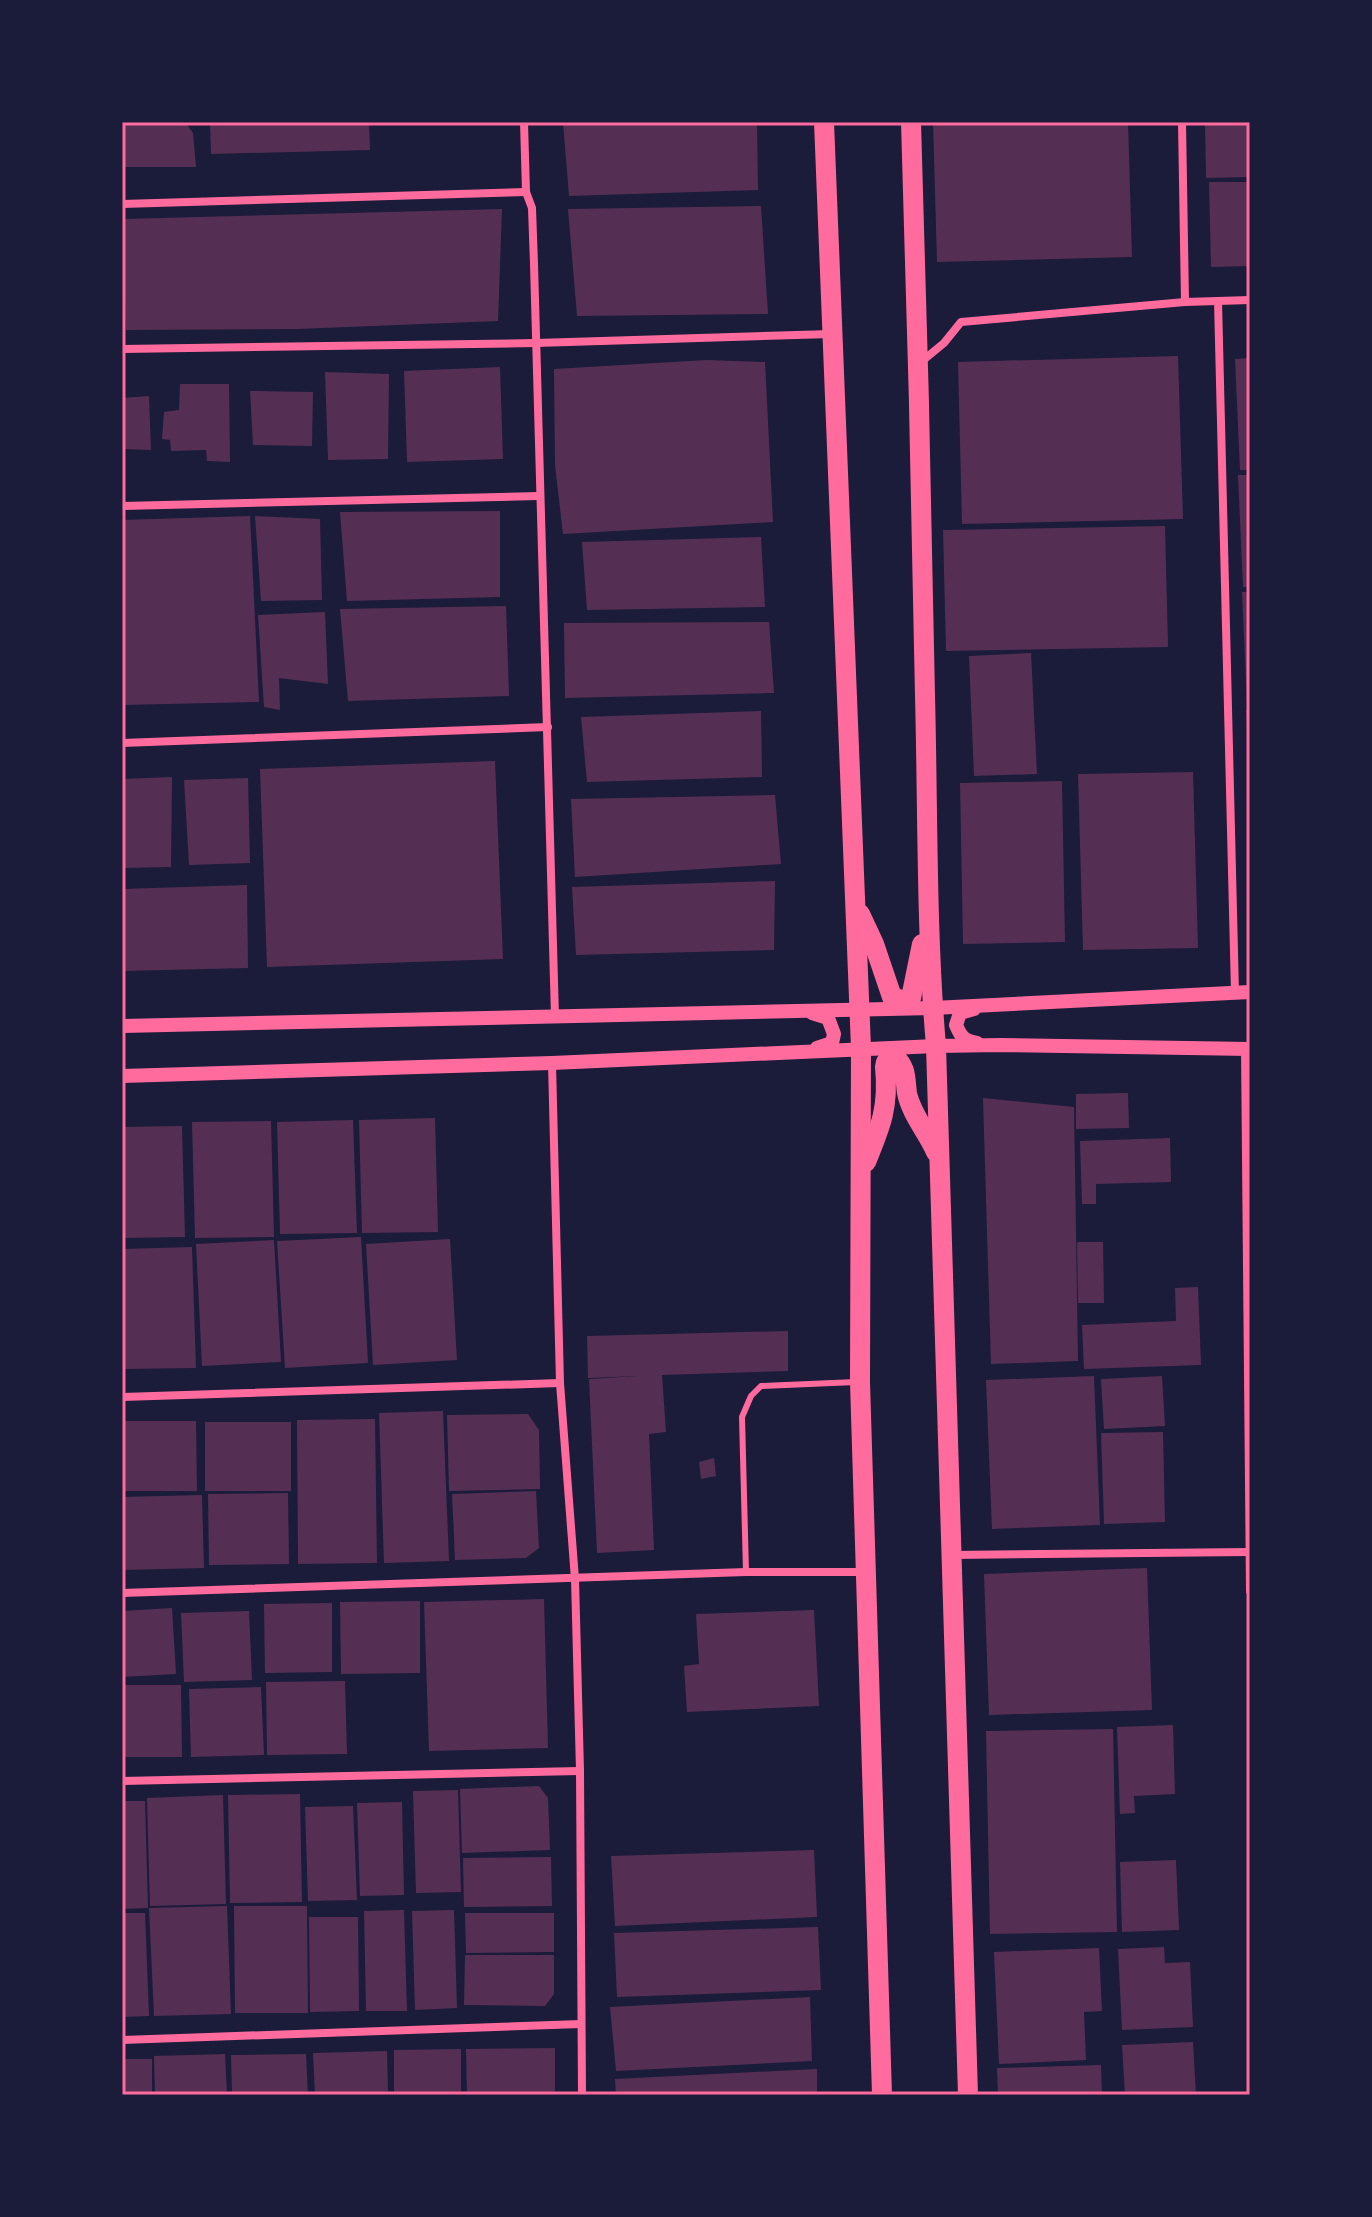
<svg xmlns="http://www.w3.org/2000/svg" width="1372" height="2217" font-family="Figtree,sans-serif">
	<rect width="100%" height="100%" fill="#1b1b3a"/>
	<g fill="#542f53">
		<polygon points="122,122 185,122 193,133 196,167 122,167"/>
		<polygon points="210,122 369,122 370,150 211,154"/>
		<polygon points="563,122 757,122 758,190 569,196"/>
		<polygon points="933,122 1128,122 1132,257 937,262"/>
		<polygon points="1205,122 1250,122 1250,177 1206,178"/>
		<polygon points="1209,182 1250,182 1250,266 1211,267"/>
		<polygon points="761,206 768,314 577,316 568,209"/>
		<polygon points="502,209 498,321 297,329 126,330 123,219"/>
		<polygon points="1178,356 1183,519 962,524 958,362"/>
		<polygon points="1250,358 1250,470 1240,470 1235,359"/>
		<polygon points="707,360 765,362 773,522 563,534 555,465 554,369"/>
		<polygon points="500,367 503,459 407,462 404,371"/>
		<polygon points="325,372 389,374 388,459 328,460"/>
		<polygon points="180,384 229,384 230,462 207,461 206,450 171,451 170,440 162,439 164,412 179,410"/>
		<polygon points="250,391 313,392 312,446 253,445"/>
		<polygon points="149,396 151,450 122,449 122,398"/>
		<polygon points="1238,475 1250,475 1250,587 1243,587"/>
		<polygon points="500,511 500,597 347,601 340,512"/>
		<polygon points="250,516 259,702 122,705 122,520"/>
		<polygon points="255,516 320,519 322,600 261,601"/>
		<polygon points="1165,526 1168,647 946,651 943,530"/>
		<polygon points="761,537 765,607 587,610 582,542"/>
		<polygon points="1242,592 1250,592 1250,704 1247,704"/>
		<polygon points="506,606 509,696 348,701 340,609"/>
		<polygon points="325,612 328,684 279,678 280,710 264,707 258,615"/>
		<polygon points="769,622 774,693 565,698 564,623"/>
		<polygon points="1031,653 1037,774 974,776 969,656"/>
		<polygon points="1246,710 1250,710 1250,747 1248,747"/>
		<polygon points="761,711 762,777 587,782 581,717"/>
		<polygon points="495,761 503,959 267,967 260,769"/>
		<polygon points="1193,772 1198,948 1083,950 1078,774"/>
		<polygon points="172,777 171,867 122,868 122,779"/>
		<polygon points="248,778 250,863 189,865 184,780"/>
		<polygon points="1062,781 1065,942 963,944 960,783"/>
		<polygon points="775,795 781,864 575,877 571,799"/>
		<polygon points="775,881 774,950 576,955 572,887"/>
		<polygon points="247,885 248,968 122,971 122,889"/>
		<polygon points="1128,1093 1129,1128 1076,1129 1076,1094"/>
		<polygon points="983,1098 1074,1107 1078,1361 991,1364"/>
		<polygon points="435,1118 438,1232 362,1233 359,1120"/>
		<polygon points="353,1120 357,1233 280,1234 277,1122"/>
		<polygon points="271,1121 274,1237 195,1238 192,1122"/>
		<polygon points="182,1126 185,1237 122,1238 122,1127"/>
		<polygon points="1170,1138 1171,1182 1096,1184 1096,1204 1082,1204 1080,1141"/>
		<polygon points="361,1237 368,1363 285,1368 277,1241"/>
		<polygon points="450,1239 457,1360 373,1365 366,1244"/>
		<polygon points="274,1240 281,1362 202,1366 196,1244"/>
		<polygon points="1077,1242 1103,1242 1104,1303 1078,1303"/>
		<polygon points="192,1247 196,1368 123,1369 122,1249"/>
		<polygon points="1198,1287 1201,1365 1084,1369 1082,1325 1176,1321 1175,1288"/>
		<polygon points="788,1331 788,1371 662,1375 666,1432 649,1434 654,1550 597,1553 589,1379 638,1376 588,1378 587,1336"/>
		<polygon points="1094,1376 1100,1525 992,1529 986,1380"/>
		<polygon points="1162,1376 1165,1426 1104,1429 1101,1379"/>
		<polygon points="443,1411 449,1561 384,1563 379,1413"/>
		<polygon points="528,1414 539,1430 540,1489 449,1491 447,1415"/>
		<polygon points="375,1419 377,1563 298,1564 297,1420"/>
		<polygon points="122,1421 196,1421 197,1491 122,1491"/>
		<rect x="205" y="1422" width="86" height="69"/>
		<polygon points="1163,1432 1165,1522 1104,1524 1101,1433"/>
		<polygon points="714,1458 716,1476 701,1479 699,1462"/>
		<polygon points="536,1491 539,1548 526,1558 455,1560 452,1494"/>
		<polygon points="288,1493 289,1564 209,1565 208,1494"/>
		<polygon points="202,1495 204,1568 122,1570 122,1497"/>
		<polygon points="1147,1568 1152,1710 989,1715 984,1574"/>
		<polygon points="544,1599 548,1748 429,1751 424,1602"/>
		<polygon points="420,1601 420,1673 341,1674 340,1602"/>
		<polygon points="332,1603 332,1672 265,1673 264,1604"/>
		<polygon points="172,1608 176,1674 122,1677 122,1611"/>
		<polygon points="814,1610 819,1706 687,1712 684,1666 699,1664 696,1614"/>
		<polygon points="249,1611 252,1680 184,1682 181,1613"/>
		<polygon points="345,1681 347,1754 267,1755 266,1682"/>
		<polygon points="122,1685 181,1685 182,1757 122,1757"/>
		<polygon points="261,1687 264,1755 191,1757 189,1689"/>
		<polygon points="1173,1725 1175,1794 1134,1796 1135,1813 1120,1814 1117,1727"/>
		<polygon points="1113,1729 1117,1932 990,1934 986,1731"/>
		<polygon points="539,1786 548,1798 550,1850 462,1853 460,1789"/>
		<polygon points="458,1790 461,1892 416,1893 413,1791"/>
		<polygon points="300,1794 302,1902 230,1903 228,1795"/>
		<polygon points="223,1795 226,1904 150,1906 147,1798"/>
		<polygon points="122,1801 145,1801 148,1908 122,1909"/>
		<polygon points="402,1802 404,1895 360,1896 357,1803"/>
		<polygon points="353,1806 357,1900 308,1901 305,1807"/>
		<polygon points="814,1850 817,1917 615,1926 611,1856"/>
		<polygon points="551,1857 552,1906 464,1907 463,1858"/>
		<polygon points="1176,1860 1179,1930 1122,1932 1120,1862"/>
		<polygon points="227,1906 231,2014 154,2016 149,1908"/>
		<polygon points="234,1906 307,1906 308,2013 235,2013"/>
		<polygon points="404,1910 407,2011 366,2011 364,1911"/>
		<polygon points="454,1910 457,2008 415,2010 412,1911"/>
		<polygon points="122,1913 145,1913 149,2016 122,2017"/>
		<polygon points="465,1913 554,1913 554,1952 466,1953"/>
		<polygon points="309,1917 358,1917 359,2011 310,2012"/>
		<polygon points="818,1927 821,1990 617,1997 614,1933"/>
		<polygon points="1164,1947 1165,1963 1190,1962 1193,2027 1122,2030 1118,1949"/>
		<polygon points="1099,1948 1102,2011 1084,2012 1086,2060 999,2064 994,1952"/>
		<polygon points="465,1955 554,1955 554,1994 545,2006 464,2005"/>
		<polygon points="810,1997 812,2061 616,2071 610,2007"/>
		<polygon points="1193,2042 1196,2095 1125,2095 1122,2045"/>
		<polygon points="555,2048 555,2095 467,2095 466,2049"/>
		<polygon points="461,2049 461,2095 394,2095 394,2050"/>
		<polygon points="387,2051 388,2095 315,2095 313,2053"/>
		<polygon points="225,2054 227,2095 155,2095 154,2056"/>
		<polygon points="306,2054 308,2095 232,2095 231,2055"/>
		<rect x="122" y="2059" width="30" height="36"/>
		<polygon points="1101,2065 1102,2095 998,2095 997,2068"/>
		<polygon points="817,2069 817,2095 616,2095 615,2079"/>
	</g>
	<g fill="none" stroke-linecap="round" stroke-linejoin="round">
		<polyline stroke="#ff6b9d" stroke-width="6" points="746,1572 742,1417 751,1396 761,1386 856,1382"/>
		<g stroke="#ff6b9d" stroke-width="8">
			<polyline points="524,122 526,192 532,208 534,264 555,1017"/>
			<polyline points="1182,122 1185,302"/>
			<polyline points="122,204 526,192"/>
			<polyline points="1218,301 1235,993"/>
			<polyline points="122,349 536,343 831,334"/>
			<polyline points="921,362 944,343 961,322 1185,302 1250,300"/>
			<polyline points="122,506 539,496"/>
			<polyline points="122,743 548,727"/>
			<polyline points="1245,1049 1250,1591"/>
			<polyline points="552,1063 560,1383 575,1579 580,1771 582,2095"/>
			<polyline points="122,1397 560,1383"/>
			<polyline points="951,1555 1250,1552"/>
			<polyline points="122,1593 746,1572 865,1572"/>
			<polyline points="122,1781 580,1771"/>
			<polyline points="122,2040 581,2024"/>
		</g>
		<g stroke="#ff6b9d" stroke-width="14">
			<path d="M974,1009l-14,4 -4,12c5,12 8,16 21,18"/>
			<polyline points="812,1013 828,1018 834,1034 832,1043 817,1048"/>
			<polyline points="122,1026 933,1008 1250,992"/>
			<polyline points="122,1076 552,1063 936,1046 1001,1045 1250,1049"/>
		</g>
		<g stroke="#ff6b9d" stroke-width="20">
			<polyline points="824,122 861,1048 860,1382 882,2095"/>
			<path d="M911,122c6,191 11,383 14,574 3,116 1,234 11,350l32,1049"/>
			<polyline points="860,914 874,944 892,997 902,1000 911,998 922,944"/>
			<path d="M866,1162c15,-36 23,-55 19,-95l1,-5 5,-5h4c12,11 10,22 12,36 4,21 21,40 29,59"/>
		</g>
	</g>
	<rect width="1372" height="2217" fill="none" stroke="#1b1b3a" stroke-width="248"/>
	<rect x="124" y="124" width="1124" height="1969" fill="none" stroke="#ff6b9d" stroke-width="3"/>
</svg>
